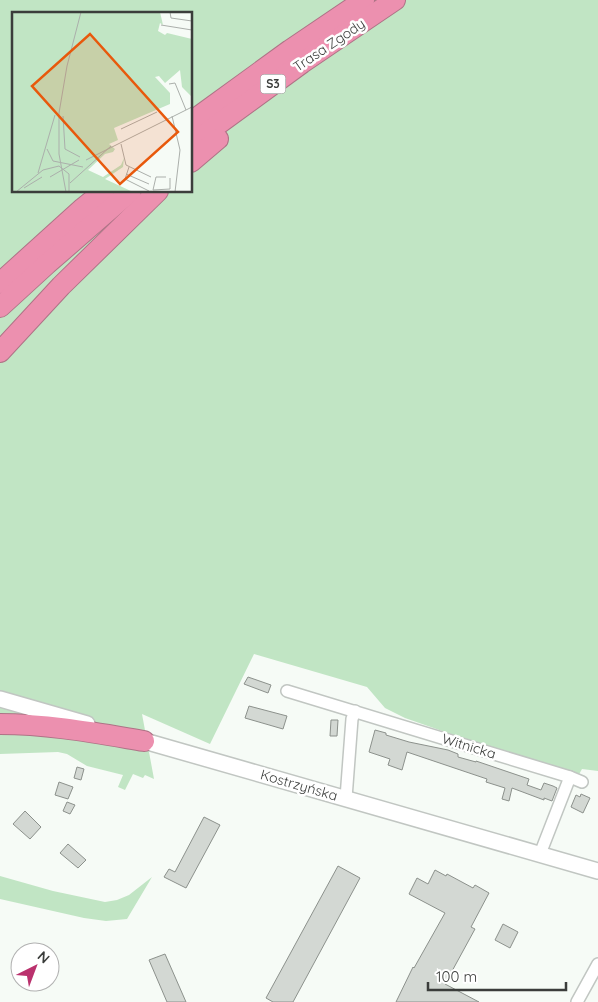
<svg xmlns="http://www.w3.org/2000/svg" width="598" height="1002" font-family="Quicksand,sans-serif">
	<rect width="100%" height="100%" fill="#f6fbf6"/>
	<g fill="#c1e5c4" fill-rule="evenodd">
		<path d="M0,0h598v771l-16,-2 -5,9 -172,-60 -20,-10 -18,-21 -113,-33 -44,90 -68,-30 12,65 -9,-4 -2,3 -10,-4 -8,16 -7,-3 5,-12 -36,-9 -20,-12 -9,-2 -58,2zM14,14h177v177h-177z"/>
		<polygon points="0,876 53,891 105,902 117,900 129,895 152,877 127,919 106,921 84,918 0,899"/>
	</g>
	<g fill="#d3d8d3" stroke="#8c918c">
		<polygon points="248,677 271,685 268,693 244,684"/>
		<polygon points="249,706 287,716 283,729 245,718"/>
		<polygon points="331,720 338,720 337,736 330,736"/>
		<polygon points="375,730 386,733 386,735 409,742 448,750 458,754 458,757 476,762 476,761 529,779 527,785 541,790 544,783 553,786 557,788 552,801 544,798 544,800 512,788 509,801 502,799 505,788 486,782 487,779 407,752 402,770 388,765 390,759 369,752"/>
		<polygon points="77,767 84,769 81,780 74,778"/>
		<polygon points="59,782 73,787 68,799 55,795"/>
		<polygon points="581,794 590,798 583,813 571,807 576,795 580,797"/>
		<polygon points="67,802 75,805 70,814 63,811"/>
		<polygon points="25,811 41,827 30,839 13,824"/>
		<polygon points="204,817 220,825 186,888 164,877 169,869 175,872"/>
		<polygon points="68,844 86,860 78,868 60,853"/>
		<polygon points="338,866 360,878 293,1002 273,1002 266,998"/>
		<polygon points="435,870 446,876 447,874 473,888 475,885 489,893 471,927 475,929 445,984 479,1002 396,1002 413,967 414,968 445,913 409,894 417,878 428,884"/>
		<polygon points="503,924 518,932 510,948 495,940"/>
		<polygon points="165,954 186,1002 167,1002 149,960"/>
	</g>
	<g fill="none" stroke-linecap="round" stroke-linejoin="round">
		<defs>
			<g id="minor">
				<polyline points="287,691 570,777 582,782"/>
				<polyline points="346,798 352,719 355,711"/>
				<polyline points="540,854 570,777"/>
				<polyline points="577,1002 598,964"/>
			</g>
			<g id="secondary">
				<polyline points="0,699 87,724"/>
				<polyline points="134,738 598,871"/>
			</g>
			<g id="motorway">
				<polyline points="191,122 290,50 364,0"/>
				<polyline points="191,144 302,63 395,0"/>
				<polyline points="191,162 218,139"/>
				<polyline points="0,283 83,208 104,191"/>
				<polyline points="0,307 47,264 131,191"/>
				<polyline points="0,352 61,286 158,191"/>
				<path d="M0,724c49,0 96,9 144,17"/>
			</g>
		</defs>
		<use href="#minor" stroke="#c1c6c2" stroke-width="14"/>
		<use href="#secondary" stroke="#c1c6c2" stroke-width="18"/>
		<use href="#motorway" stroke="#ae7386" stroke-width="22"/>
		<use href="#minor" stroke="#fff" stroke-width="11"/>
		<use href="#secondary" stroke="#fff" stroke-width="15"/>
		<use href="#motorway" stroke="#ec90af" stroke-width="20"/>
	</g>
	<g text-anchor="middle" stroke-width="5" stroke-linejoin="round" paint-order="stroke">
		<rect fill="#fff" stroke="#767776" stroke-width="1" x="260.5" y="74.5" width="25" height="19" rx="4"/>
		<g font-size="12" font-weight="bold" fill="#3b3d3b">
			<text x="273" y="88">S3</text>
		</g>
		<g font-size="14" fill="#3b3d3b" stroke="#fff">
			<text transform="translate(329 45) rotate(-34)" y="5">Trasa Zgody</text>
			<text transform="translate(469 746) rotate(17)" y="5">Witnicka</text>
			<text transform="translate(299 785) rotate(16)" y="5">Kostrzyńska</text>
		</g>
	</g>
	<g transform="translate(12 12)">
		<rect width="180" height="180" fill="#f6fbf6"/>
		<path d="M0,0h148l3,13 -3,-2 -2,8 7,4 2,-2 25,6v58l-10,-10 -2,-17 -15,13 -6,-7 -4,1 15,16v11l-56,24 4,12 -9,4 6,5 -2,3 -8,2 -17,16 15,7 18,-12 3,-7 -1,9 -18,12 28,13h-121z" fill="#c1e5c4"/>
		<path fill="none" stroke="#abafab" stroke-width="1" d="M158,0l1,6 21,3M149,13l31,5M157,72l6,-1 11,27M51,104l2,33 15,8M160,104l8,34 -5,42M109,117l36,-17M109,132l5,21 25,12M35,137l6,12 30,6M74,148l106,-53M117,155l-4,12 24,12M26,161l17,-58M114,162l23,10M38,165l29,-17M154,165h-10l-3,13 17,-1v-11M58,171l41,-37M12,176l18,-11M4,180l27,-22 16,-4 10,8v18M54,180l-7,-38v-41l8,-47 14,-54"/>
		<path fill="#e8590c" fill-opacity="0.15" stroke="#e8590c" stroke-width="2.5" d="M78,22l88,98 -58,52 -88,-98z"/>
		<rect width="180" height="180" fill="none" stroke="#3b3d3b" stroke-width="2.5"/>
	</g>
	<g transform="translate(35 967) rotate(42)"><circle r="24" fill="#ffffff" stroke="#b1b1b1"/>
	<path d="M0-4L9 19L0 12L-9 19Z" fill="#ba316d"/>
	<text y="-8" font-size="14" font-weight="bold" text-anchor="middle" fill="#3b3d3b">N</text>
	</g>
	<path d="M428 982v8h138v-8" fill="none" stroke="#3b3d3b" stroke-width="2.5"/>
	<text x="436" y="982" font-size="15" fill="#3b3d3b" stroke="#ffffff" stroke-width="4" paint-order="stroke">100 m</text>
</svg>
